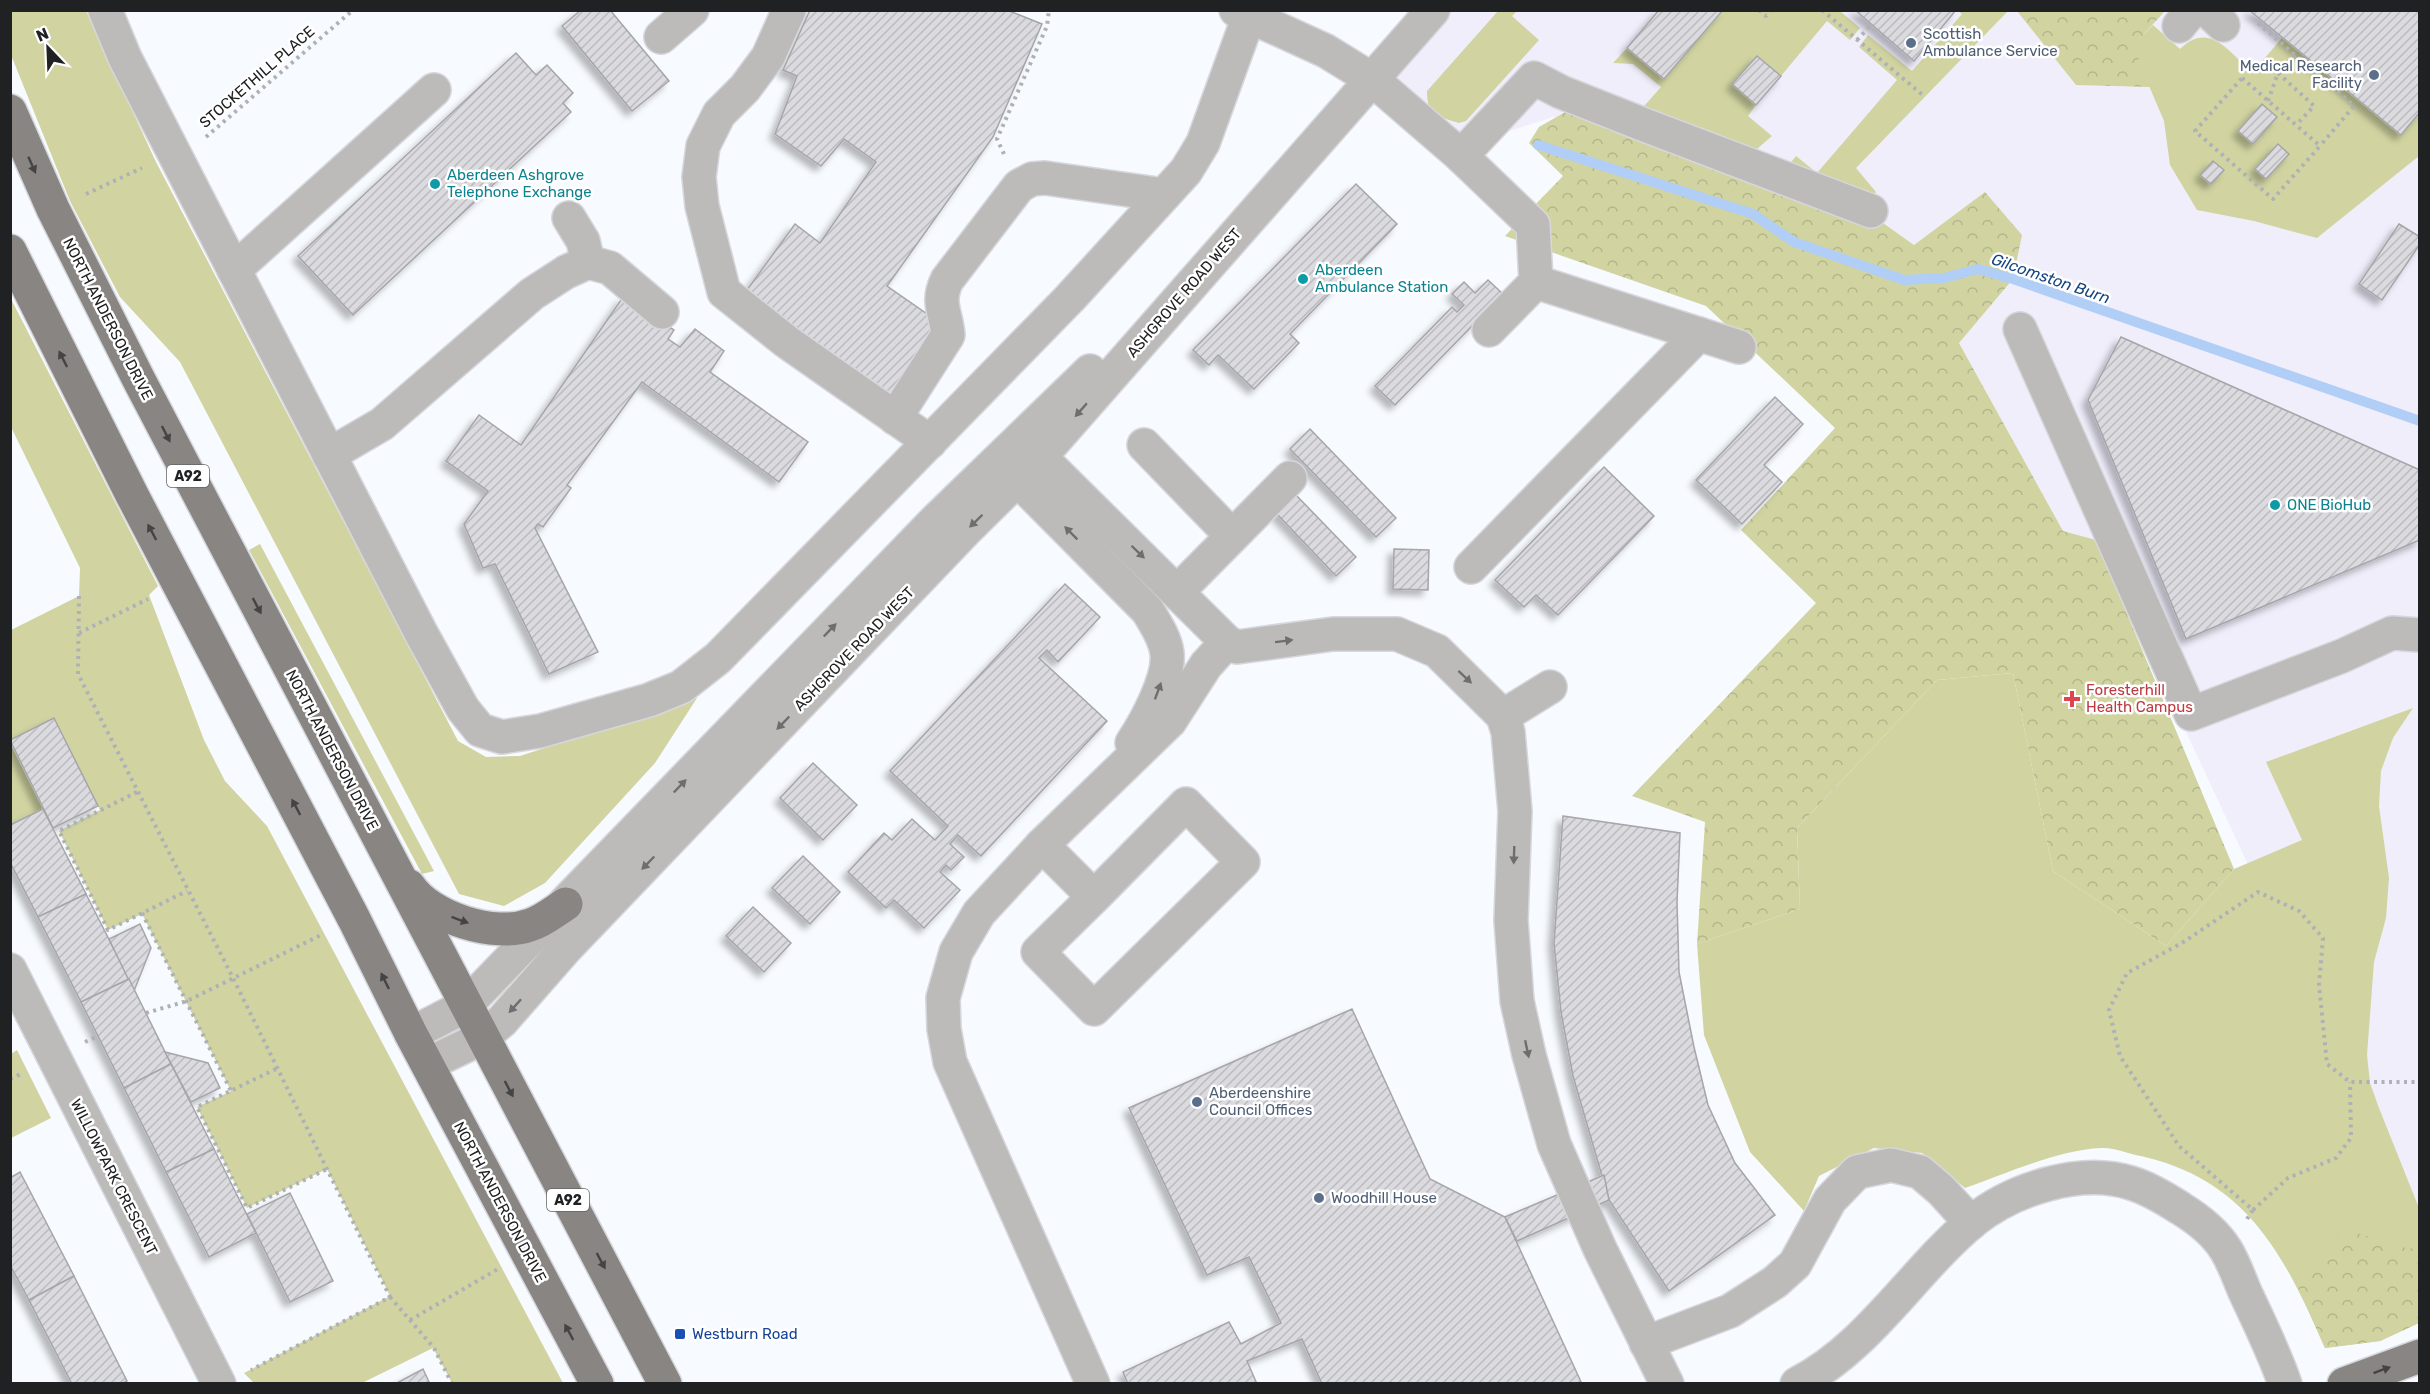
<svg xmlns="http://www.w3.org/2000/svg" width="2430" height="1394" font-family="Rubik,sans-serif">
	<defs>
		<pattern id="forest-crowns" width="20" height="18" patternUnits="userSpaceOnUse" patternTransform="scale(1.5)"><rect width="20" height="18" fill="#d1d4a1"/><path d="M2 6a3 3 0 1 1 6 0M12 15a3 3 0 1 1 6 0" fill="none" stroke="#b3b68a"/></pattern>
		<pattern id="building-hatch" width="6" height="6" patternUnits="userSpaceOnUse" patternTransform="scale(1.5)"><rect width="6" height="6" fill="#dbdadf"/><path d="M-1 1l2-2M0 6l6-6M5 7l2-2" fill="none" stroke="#bcbbbf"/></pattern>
		<filter id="shadow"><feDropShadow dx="-5.5" dy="5.5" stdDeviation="3" flood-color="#0004"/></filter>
	</defs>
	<rect width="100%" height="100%" fill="#f7faff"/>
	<polygon fill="#f0eefb" points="1434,11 2419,11 2419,1212 2350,1082 2096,540 2063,531 1959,343 2013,279 1984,193 1914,245 1876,218 1635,132 1553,117 1453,149 1373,80"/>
	<g fill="#d1d4a1">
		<polygon points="10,11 86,11 156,162 458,741 486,757 520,756 697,698 655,763 545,883 504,906 459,894 180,362 120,297 70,201 11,55"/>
		<path d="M1498,11h19l-5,5 27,24 -73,81 -7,2c-22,-7 -32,-7 -32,-32z"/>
		<polygon points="1723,11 1840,11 1860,28 1850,40 1827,21 1781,76 1757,56 1733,84 1756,105 1748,116 1772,136 1757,149 1743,156 1637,114 1661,87 1633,64 1613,63 1627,48 1664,79"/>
		<polygon points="1958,11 2008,11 1856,168 1876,192 1868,200 1788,166 1796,156 1817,173 1897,80 1859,47 1868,35 1912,71 1962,14"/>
		<path d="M2153,25l27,24c29,-29 50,3 72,24l30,-35 118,97 19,-23v44l-102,82 -63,-17 -57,-11 -27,-45 -6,-44 -32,-75z"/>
		<polygon points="10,297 158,586 149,595 204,740 225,781 267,826 563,1383 452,1383 433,1348 362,1383 254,1383 244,1373 390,1296 327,1169 247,1208 197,1107 231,1091 142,914 108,930 59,831 100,810 54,718 11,740 11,630 79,596 80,568 11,427"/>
		<polygon points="260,544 434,871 422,874 249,550"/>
		<path d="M2013,673l40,198 113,75 68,-77 68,-29 -36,-78 147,-54 -20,30 -12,33 -2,35 10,72 -3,40 -12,44 -7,93 3,28 9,25 40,100v115l-39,18 -55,7c-40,-91 -77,-168 -184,-192 -12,-2 -28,-9 -40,-8 -43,2 -96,26 -136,40l-43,-35 -48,-5 -55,28 -15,35 -54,-59 -46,-117 -7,-91 103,-35 -3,-81 140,-148z"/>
		<polygon points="10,743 43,809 11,825 10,825"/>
		<polygon points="17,1050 51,1118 11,1138 11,1054"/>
	</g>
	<g fill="url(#forest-crowns)">
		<polygon points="2017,11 2165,11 2133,46 2150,87 2076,85"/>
		<polygon points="1567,111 1876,218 1914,245 1985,192 2022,235 2013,279 1959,343 2063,531 2096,540 2234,869 2166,946 2053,871 2013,673 1937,680 1797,828 1800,909 1697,944 1705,822 1632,796 1816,603 1741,530 1835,428 1706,306 1505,236 1563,176 1529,143 1539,127"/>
		<polygon points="2344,1229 2406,1248 2419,1249 2419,1323 2380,1341 2325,1348 2297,1285"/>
	</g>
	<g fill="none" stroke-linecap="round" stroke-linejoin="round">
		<polyline stroke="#b1cef7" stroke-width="10" points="1538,145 1753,214 1794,242 1904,280 1944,278 1978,269 2013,279 2420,421"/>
	</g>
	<g fill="url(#building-hatch)" stroke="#a5a5aa" stroke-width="1.5" filter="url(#shadow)">
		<polygon points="581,10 610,10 669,81 632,111 562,26"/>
		<polygon points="810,10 1007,10 1042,24 993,137 887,286 940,323 890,396 744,294 795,224 820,243 876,162 844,139 821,166 775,134 797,76 783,70"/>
		<polygon points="1659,10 1723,10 1664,79 1627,48"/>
		<polygon points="1855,10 1956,10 1914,61"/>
		<polygon points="2249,10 2420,10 2420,112 2401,135"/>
		<polygon points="516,53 536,75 547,65 573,93 563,103 571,112 353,315 298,256"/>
		<polygon points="1757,56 1781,76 1756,105 1732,84"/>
		<polygon points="2262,104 2277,117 2253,144 2238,131"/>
		<polygon points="2278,144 2289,154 2266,179 2255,169"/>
		<polygon points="2213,161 2224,170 2211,184 2200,175"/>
		<polygon points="1356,184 1397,224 1290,334 1299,343 1254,389 1218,355 1209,365 1193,350"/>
		<polygon points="2399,224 2420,237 2420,244 2382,300 2359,284"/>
		<polygon points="1488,280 1503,294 1395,405 1375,386 1452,307 1457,312 1464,305 1452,294 1464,282 1475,293"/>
		<polygon points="623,297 674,330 668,339 680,347 695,329 724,351 710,372 808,442 779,482 642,382 567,485 571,488 543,527 538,524 535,528 598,652 549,674 495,564 483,568 464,524 488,491 446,461 479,415 521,445"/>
		<polygon points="2121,337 2420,470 2420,540 2186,639 2088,400"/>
		<polygon points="1775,397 1803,424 1764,465 1782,482 1742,524 1696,480"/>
		<polygon points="1310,429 1396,518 1376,537 1290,449"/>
		<polygon points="1604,467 1654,516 1558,615 1536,595 1524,607 1495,580"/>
		<polygon points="1295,494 1356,557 1336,576 1276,513"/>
		<polygon points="1394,549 1429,550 1428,590 1393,589"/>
		<polygon points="1065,584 1100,617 1058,662 1047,650 1039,658 1107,721 981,856 958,835 950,844 964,857 951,870 946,865 940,872 960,890 924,928 894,900 886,908 848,872 884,833 892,840 912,819 935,840 948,826 890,771"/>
		<polygon points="54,718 98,806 53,828 10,740"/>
		<polygon points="813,763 857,805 823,840 780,798"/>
		<polygon points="43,809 86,894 38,917 10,862 10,825"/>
		<polygon points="1563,816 1680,833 1677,902 1679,972 1694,1047 1708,1105 1735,1163 1775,1215 1669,1291 1609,1200 1573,1076 1561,1012 1554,943"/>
		<polygon points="803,856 840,892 810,924 772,888"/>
		<polygon points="86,894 129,979 81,1002 38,917"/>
		<polygon points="753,907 791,943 764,972 726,936"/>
		<polygon points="140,924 151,948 134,991 109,939"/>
		<polygon points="129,979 171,1064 124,1088 81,1002"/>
		<polygon points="1352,1009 1430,1179 1505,1217 1582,1384 1322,1384 1302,1339 1247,1361 1257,1384 1128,1384 1123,1372 1229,1322 1241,1344 1281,1323 1249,1257 1207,1275 1129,1108"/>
		<polygon points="165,1052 208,1063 220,1088 191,1102"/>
		<polygon points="171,1064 214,1149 166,1172 124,1088"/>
		<polygon points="214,1149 256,1233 209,1257 166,1172"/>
		<polygon points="20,1172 74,1276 29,1300 10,1265 10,1178"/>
		<polygon points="1604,1175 1609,1200 1517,1241 1505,1217"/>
		<polygon points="290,1193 333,1281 290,1302 247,1214"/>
		<polygon points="74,1276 127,1381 122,1384 72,1384 29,1300"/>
		<polygon points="423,1369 430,1384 395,1384"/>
	</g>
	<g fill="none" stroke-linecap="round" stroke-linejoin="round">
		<defs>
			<g id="minor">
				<polyline points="105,10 125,58 421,633 463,709 480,730 502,737 540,731 649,700 681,687 718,658 1070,298 1186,171 1203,143 1249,16"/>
				<polyline points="789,10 768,57 745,88 719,114 703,146 699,177 702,206 724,292 787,342 930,442"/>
				<polyline points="1236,10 1326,51 1373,80 1461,156 1533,225 1536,282 1489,330"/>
				<polyline points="2207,10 2223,25"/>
				<polyline points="2179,26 2192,10"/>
				<polyline points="661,37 692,10"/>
				<polyline points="1461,156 1534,78 1561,92 1642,124 1871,211"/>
				<polyline points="569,218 583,241 588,262"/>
				<polyline points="234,270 434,90"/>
				<polyline points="1536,282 1739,347"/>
				<polyline points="2020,329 2191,714 2342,656 2392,633 2420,635"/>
				<path d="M895,418l53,-83c-2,-23 -12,-32 -1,-55l72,-94 13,-7 13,-1 119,17"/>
				<polyline points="1021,438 1227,642 1237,647 1333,634 1397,634 1437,651 1503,716 1508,732 1515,811 1511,920 1517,1001 1529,1055 1554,1144 1600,1249 1667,1384"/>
				<polyline points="1144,445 1232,536"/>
				<polyline points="329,455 382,424 532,294 566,272 588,262 610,268 662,312"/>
				<path d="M1008,461l10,19 130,131c7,13 17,26 19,42 3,25 -21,69 -35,90"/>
				<polyline points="1471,567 1699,334"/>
				<polyline points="1178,591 1290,478"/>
				<polyline points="1503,716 1550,687"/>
				<polyline points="1042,845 1094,897 1186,804 1243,862 1094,1009 1038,952 1094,897"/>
				<polyline points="10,970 219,1384"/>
				<polyline points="411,1034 465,1006 935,521 1090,371"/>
				<polyline points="428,1064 482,1038 502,1021 566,948 964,532 1040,457 1433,10"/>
				<polyline points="1646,1343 1730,1311 1775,1282 1795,1264 1830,1200 1857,1172 1891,1165 1920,1172 1941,1190 1971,1223"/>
				<polyline points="1093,1384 950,1062 944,1029 943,998 956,952 979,913 1042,845 1170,721 1206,665 1227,642"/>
				<path d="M1797,1384c73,-38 114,-111 176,-163 40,-32 107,-54 158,-38 17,5 35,16 49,25 18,11 35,24 46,42 8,13 13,28 19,42 14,30 29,60 40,92"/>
			</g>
			<g id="major">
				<polyline points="10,111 53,209 139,380 665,1384"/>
				<polyline points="10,251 132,495 354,919 411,1034 597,1384"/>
				<path d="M409,886c21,32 86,52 121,39 13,-4 25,-14 36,-21"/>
				<polyline points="2344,1384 2420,1356"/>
			</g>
		</defs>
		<use href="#minor" stroke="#d5d7dc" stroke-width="36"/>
		<use href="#major" stroke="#d5d7dc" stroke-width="36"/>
		<g stroke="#aeb1b5" stroke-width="4" stroke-dasharray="3 4.5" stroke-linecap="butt">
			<polyline points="1759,10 1766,16 1771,10"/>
			<polyline points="1822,10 1925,97"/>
			<polyline points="2258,23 2354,106 2320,146"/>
			<polyline points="1857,40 1871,25"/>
			<polyline points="2278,73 2314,106 2296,125"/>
			<polygon points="2242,78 2320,146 2273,199 2195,131"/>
			<polyline points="2268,101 2278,73 2295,55"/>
			<polyline points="206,137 353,10"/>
			<polyline points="1004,154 997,139 1047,26 1049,10"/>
			<polyline points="86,194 142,168"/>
			<polyline points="79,596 78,674 233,978 390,1297 251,1370"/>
			<polyline points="79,633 148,599"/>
			<polyline points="137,792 59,831 108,930 187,891"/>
			<polyline points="142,913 231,1091"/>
			<polyline points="146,1013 187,1001 321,935"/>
			<polyline points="85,1042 98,1036"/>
			<polyline points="276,1069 197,1107 247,1208 327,1169"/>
			<polyline points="10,1079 23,1073"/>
			<polyline points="2253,1210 2288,1178 2336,1158 2351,1138 2350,1082"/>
			<polyline points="2247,1219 2253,1210 2179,1146 2120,1056 2109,1010 2127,973 2182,943 2258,892 2299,911 2323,938 2319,985 2327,1064 2350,1082 2420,1082"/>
			<polyline points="390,1297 434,1348 452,1384"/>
			<polyline points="410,1320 498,1269"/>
		</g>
		<use href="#minor" stroke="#bcbbb9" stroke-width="33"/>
		<use href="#major" stroke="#888582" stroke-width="33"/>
	</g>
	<defs><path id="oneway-solid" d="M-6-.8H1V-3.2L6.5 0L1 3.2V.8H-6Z" transform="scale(1.5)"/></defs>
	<g fill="#444">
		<use href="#oneway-solid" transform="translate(32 165) rotate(66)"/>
		<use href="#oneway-solid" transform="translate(63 359) rotate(-117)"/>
		<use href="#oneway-solid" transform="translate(166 434) rotate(63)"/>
		<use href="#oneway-solid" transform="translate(152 532) rotate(-118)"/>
		<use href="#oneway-solid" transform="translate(257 606) rotate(62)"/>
		<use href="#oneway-solid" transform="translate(296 807) rotate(-118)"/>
		<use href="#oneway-solid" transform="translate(460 920) rotate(20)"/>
		<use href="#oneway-solid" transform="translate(385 981) rotate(-116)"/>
		<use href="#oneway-solid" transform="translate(509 1089) rotate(62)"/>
		<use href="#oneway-solid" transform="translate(601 1261) rotate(62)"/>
		<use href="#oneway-solid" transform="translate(569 1332) rotate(-118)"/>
		<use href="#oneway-solid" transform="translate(2382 1370) rotate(-20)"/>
	</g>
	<g fill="#6e6e6e">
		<use href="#oneway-solid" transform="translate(1081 410) rotate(131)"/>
		<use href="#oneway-solid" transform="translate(976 521) rotate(136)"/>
		<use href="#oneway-solid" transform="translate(1071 533) rotate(-135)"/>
		<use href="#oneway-solid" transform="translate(1138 552) rotate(44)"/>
		<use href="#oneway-solid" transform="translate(830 630) rotate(-46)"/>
		<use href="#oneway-solid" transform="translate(1284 641) rotate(-7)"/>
		<use href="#oneway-solid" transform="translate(1465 677) rotate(43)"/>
		<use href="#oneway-solid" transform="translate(1158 691) rotate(-70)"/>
		<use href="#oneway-solid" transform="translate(783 723) rotate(134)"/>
		<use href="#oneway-solid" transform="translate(680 786) rotate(-46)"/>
		<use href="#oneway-solid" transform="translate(1514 855) rotate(92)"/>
		<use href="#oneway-solid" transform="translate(648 863) rotate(134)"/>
		<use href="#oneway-solid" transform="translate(515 1006) rotate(132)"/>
		<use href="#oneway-solid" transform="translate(1527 1049) rotate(78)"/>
	</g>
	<g fill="#5c6f8a" stroke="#fff" stroke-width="2">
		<circle cx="1911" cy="43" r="6"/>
		<circle cx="2374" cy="75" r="6"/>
		<circle cx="1197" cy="1102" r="6"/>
		<circle cx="1319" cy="1198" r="6"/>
	</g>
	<g fill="#0f9aa8" stroke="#fff" stroke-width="2">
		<circle cx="435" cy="184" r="6"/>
		<circle cx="1303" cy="279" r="6"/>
		<circle cx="2275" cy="505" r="6"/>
	</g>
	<path fill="#e0444e" stroke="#fff" stroke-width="2" d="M2069 690h6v6h6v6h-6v6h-6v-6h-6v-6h6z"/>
	<rect fill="#1a4fb4" stroke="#fff" stroke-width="2" x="674" y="1328" width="12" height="12" rx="3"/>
	<g text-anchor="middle" stroke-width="5" stroke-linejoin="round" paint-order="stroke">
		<g fill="#fff" stroke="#636465" stroke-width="1.5">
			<rect x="167" y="465" width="42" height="22" rx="4.5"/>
			<rect x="547" y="1189" width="42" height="22" rx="4.5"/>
		</g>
		<g font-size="14" font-weight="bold" fill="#202123">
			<text x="188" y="481">A92</text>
			<text x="568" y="1205">A92</text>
		</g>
		<g font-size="15" fill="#4e5e75" stroke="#fff" text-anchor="start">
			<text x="1923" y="39">Scottish<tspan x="1923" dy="17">Ambulance Service</tspan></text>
			<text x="2362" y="71" text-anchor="end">Medical Research<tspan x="2362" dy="17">Facility</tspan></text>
			<text x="1209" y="1098">Aberdeenshire<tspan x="1209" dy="17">Council Offices</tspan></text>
			<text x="1331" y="1203">Woodhill House</text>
		</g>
		<g font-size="15" fill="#202123" stroke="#fff">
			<text transform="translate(257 77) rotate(-41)" y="5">STOCKETHILL PLACE</text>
			<text transform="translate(1184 293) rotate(-49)" y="5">ASHGROVE ROAD WEST</text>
			<text transform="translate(108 319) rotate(63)" y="5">NORTH ANDERSON DRIVE</text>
			<text transform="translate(854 649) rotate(-46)" y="5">ASHGROVE ROAD WEST</text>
			<text transform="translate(332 750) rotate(62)" y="5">NORTH ANDERSON DRIVE</text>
			<text transform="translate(114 1177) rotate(63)" y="5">WILLOWPARK CRESCENT</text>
			<text transform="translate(500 1202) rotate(62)" y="5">NORTH ANDERSON DRIVE</text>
		</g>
		<g font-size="15" fill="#0d838f" stroke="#fff" text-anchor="start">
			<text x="447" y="180">Aberdeen Ashgrove<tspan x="447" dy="17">Telephone Exchange</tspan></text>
			<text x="1315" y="275">Aberdeen<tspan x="1315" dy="17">Ambulance Station</tspan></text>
			<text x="2287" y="510">ONE BioHub</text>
		</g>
		<g font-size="15" fill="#be3a42" stroke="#fff" text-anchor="start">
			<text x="2086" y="695">Foresterhill<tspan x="2086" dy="17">Health Campus</tspan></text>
		</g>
		<g font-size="15" fill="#164399" stroke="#fff" text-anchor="start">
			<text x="692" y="1339">Westburn Road</text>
		</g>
		<g font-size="16" font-style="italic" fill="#164580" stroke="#fff">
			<text transform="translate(2051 278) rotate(19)" y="6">Gilcomston Burn</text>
		</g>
	</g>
	<rect width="2430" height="1394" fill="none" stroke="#202123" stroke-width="24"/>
	<g transform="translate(48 48) rotate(337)" stroke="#ffffff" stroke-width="4.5" paint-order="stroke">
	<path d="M0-4.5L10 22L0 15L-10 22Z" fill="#202123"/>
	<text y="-9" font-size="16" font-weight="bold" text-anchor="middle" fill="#202123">N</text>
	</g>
</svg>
